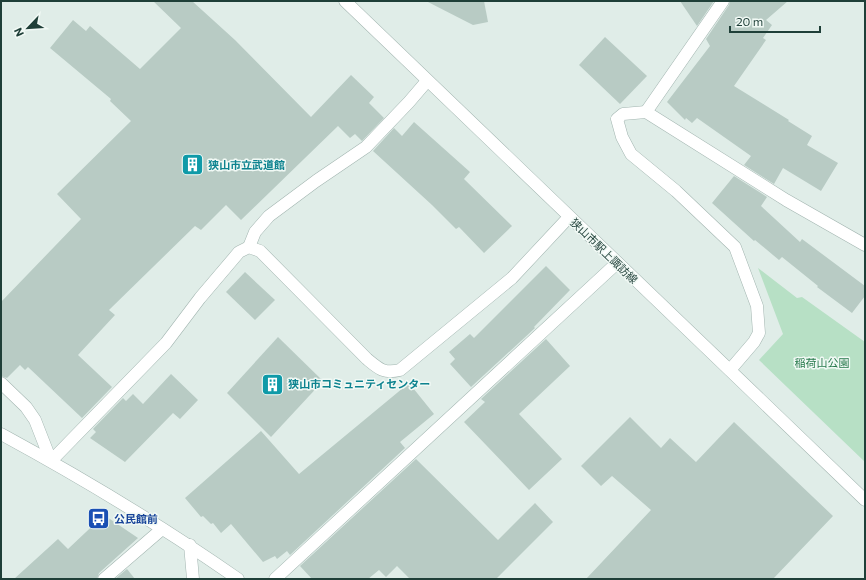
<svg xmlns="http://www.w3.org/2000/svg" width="866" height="580" font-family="Commissioner,'Noto Sans JP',sans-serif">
	<rect width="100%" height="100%" fill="#e0ede8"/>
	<polygon fill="#b7e0c5" points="758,268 797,298 802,297 865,342 865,462 759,360 783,334"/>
	<g fill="#b8cbc4">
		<polygon points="153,1 192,1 235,40 311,117 351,75 374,97 369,103 384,118 362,141 355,134 350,138 338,126 241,220 226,205 201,230 195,226 109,310 115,315 78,355 112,387 82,418 28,367 25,370 20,365 7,378 1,376 1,302 81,219 57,194 131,121 110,101 111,99 50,48 73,20 86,31 90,26 140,69 181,28"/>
		<polygon points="426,1 484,1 488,22 473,25"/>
		<polygon points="680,1 714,1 697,26"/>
		<polygon points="730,1 788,1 766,20 772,25 763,38 766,40 734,86 789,120 788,121 812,136 807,145 838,163 821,191 783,168 774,184 744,165 751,156 697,118 692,123 686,118 685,120 667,102 710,46 706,39 729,5"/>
		<polygon points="605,37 647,76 620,104 579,65"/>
		<polygon points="414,122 470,172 464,179 512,226 484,253 459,227 456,229 432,205 373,151 394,128 402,136"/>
		<polygon points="734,176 767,197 761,206 800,242 802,239 865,286 865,296 852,313 817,287 818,286 782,257 779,260 755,240 754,241 712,203"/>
		<polygon points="546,266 570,290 534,327 535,328 471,387 450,364 455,359 449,352 470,334 474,338"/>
		<polygon points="245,272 275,300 255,320 226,292"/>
		<polygon points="278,337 323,381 271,437 227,393"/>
		<polygon points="546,339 570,366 519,414 562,459 529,490 464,422 485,402 481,399"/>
		<polygon points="171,374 198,400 180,419 173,413 125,462 90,438 96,432 93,429 123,398 126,401 133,394 143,404"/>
		<polygon points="409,383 434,414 400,442 405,448 290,555 287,551 277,559 275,556 263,562 231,524 221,533 213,523 211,524 203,516 201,517 185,498 261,431 299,474"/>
		<polygon points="630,417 661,448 670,438 696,462 734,422 833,516 773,579 586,579 651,510 612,476 601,486 581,466"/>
		<polygon points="416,459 498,540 535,503 553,522 496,579 410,579 397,566 386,577 379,570 368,579 312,579 300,566"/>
		<polygon points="104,515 138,538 99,573 97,579 14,579 58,539 68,549"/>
		<polygon points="127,569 135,579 115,579"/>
	</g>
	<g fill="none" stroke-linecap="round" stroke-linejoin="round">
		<defs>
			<g id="minor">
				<polyline points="646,112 723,1"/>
				<polyline points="249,247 255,232 269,216 316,181 366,147 409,102 427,81"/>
				<polyline points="730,370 754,342 759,333 757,306 735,247 676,191 631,154 622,137 617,119 623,114 646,112 786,200 865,245"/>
				<path d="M1,383l25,24 9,13 16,41 115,-118 34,-45 39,-46 10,-5 11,4 107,108c12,10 17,15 33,11l112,-92 57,-61"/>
				<polyline points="190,545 193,579"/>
				<polyline points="104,579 162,529"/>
				<polyline points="275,579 617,263"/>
			</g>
			<g id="tertiary">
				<polyline points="345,1 865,500"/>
				<path d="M1,434c81,44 161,92 237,145"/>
			</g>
		</defs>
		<use href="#minor" stroke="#a2b5b0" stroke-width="13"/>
		<use href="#tertiary" stroke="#a2b5b0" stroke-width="13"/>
		<use href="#minor" stroke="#fff" stroke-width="12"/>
		<use href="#tertiary" stroke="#fff" stroke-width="12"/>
	</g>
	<defs>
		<symbol id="building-square" viewBox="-11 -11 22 22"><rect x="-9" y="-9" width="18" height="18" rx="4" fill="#0f9aa8" stroke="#f1f9f5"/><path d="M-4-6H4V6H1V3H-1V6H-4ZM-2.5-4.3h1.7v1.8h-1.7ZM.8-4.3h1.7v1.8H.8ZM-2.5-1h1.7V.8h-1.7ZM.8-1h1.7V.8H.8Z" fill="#fff"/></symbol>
		<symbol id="bus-square" viewBox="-11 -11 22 22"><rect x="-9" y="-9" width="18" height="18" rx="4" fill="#1a4fb4" stroke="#f1f9f5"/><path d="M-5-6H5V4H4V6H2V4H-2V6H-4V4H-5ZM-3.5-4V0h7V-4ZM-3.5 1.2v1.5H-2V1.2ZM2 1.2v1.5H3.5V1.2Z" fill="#fff"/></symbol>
	</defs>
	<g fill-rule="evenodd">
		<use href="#building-square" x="180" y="152" width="25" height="25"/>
		<use href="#building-square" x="260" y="372" width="25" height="25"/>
		<use href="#bus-square" x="86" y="506" width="25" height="25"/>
	</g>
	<g text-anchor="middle" stroke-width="3" stroke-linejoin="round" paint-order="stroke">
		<g font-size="11" font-weight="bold" fill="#0d838f" stroke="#f1f9f5" text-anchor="start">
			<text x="208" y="169">狭山市立武道館</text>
			<text x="288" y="388">狭山市コミュニティセンター</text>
		</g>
		<g font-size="11" fill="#1f3f38" stroke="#f1f9f5">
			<text transform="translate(604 251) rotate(44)" y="4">狭山市駅上諏訪線</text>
		</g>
		<g font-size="11" fill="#26794b" stroke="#f1f9f5">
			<text x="822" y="367">稲荷山公園</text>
		</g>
		<g font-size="11" font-weight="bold" fill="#164399" stroke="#f1f9f5" text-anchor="start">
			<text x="114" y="523">公民館前</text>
		</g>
	</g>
	<rect width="866" height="580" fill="none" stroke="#1f3f38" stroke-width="4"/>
	<g transform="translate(28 28) rotate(245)" stroke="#f1f9f5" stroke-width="3" paint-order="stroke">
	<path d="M0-3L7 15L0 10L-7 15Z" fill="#1f3f38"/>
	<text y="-6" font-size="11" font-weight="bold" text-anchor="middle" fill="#1f3f38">N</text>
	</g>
	<path d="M730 26v6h90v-6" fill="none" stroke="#1f3f38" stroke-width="2"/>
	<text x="736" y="26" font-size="12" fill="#1f3f38" stroke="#f1f9f5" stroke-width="3" paint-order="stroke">20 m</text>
</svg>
